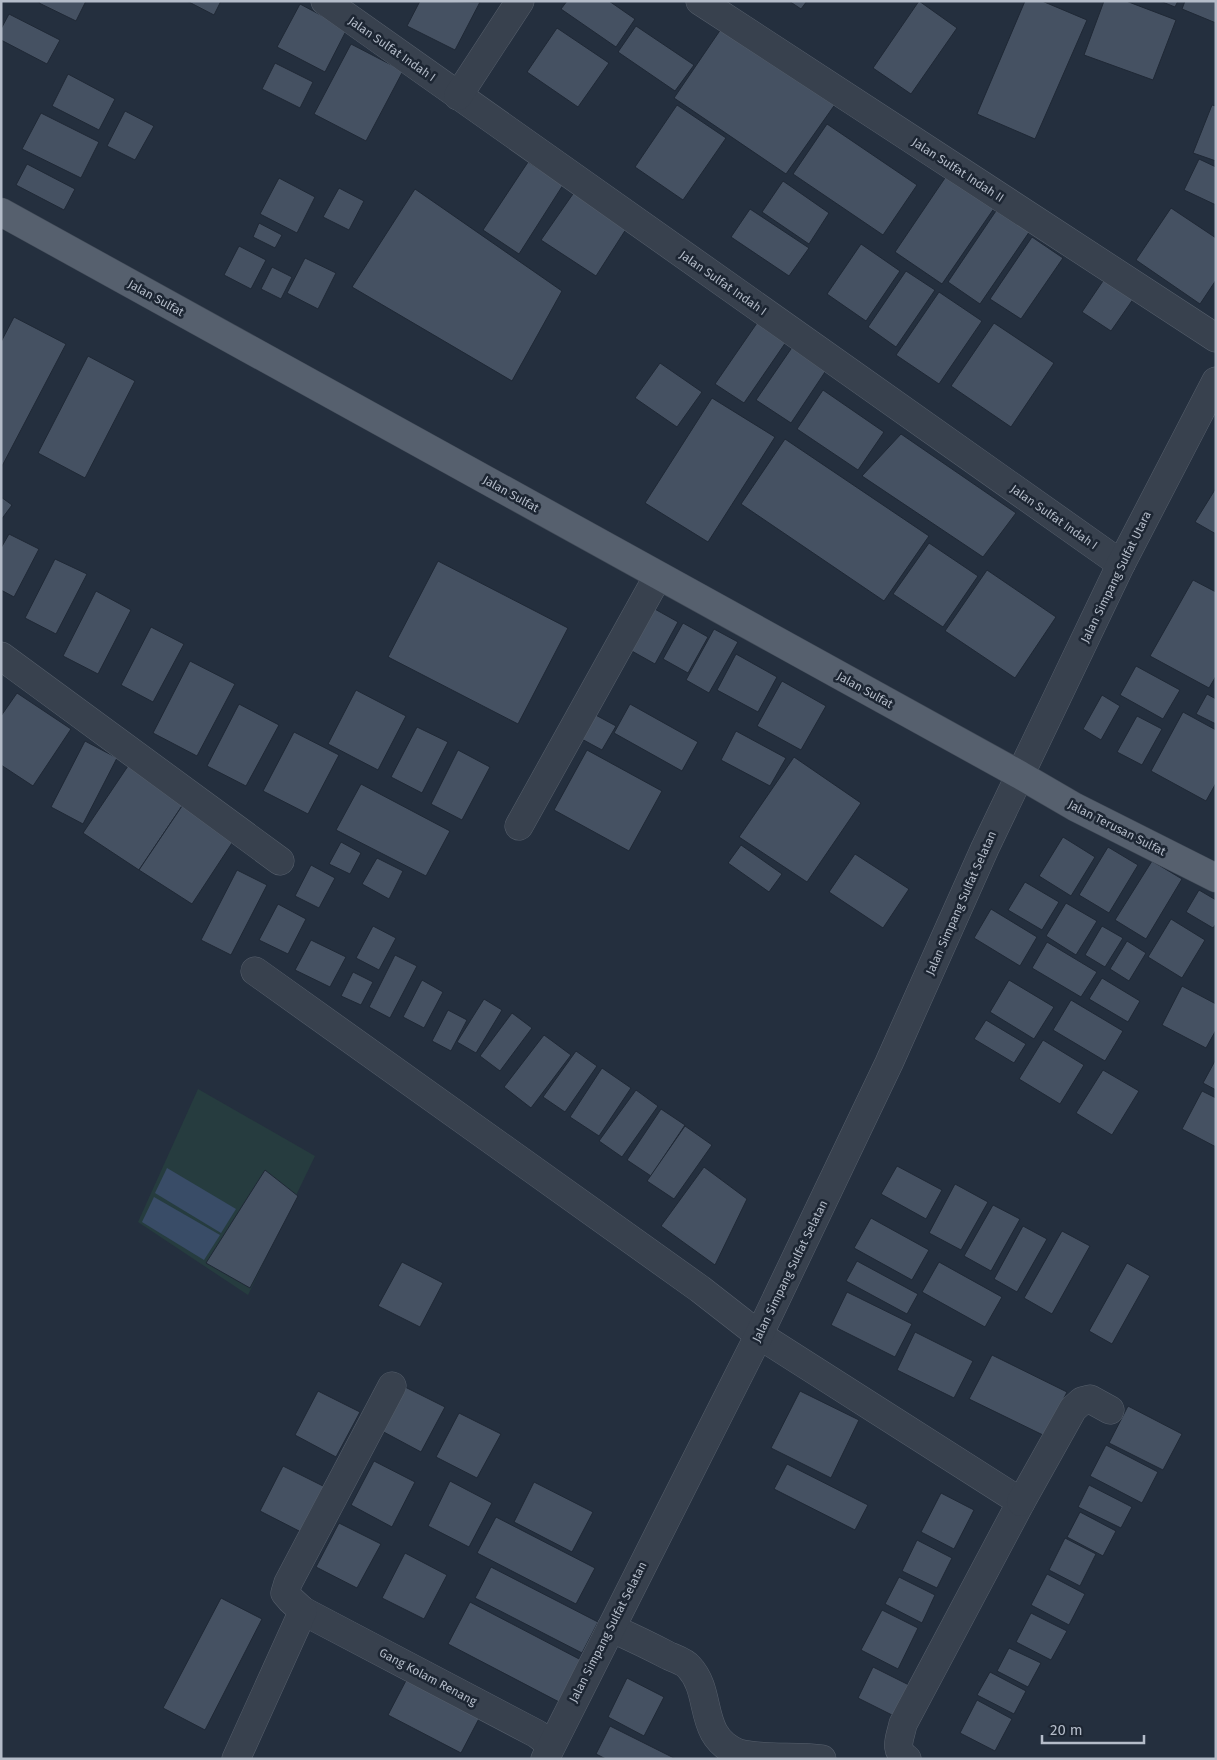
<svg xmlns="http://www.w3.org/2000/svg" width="1217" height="1760" font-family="'Fira Sans',sans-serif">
	<rect width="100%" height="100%" fill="#242f3e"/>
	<polygon fill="#263c3f" points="198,1089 315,1156 248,1295 138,1222"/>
	<g fill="#394c67">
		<polygon points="167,1168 236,1209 221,1233 155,1193"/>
		<polygon points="154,1197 220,1235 204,1260 142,1222"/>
	</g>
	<g fill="#455162" stroke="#1f2835">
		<polygon points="40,1 86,1 76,21 39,3"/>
		<polygon points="187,1 221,1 214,15"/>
		<polygon points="420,1 480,2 455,50 407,26"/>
		<polygon points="567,1 609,1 635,19 616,47 561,9"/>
		<polygon points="789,1 807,1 801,9"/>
		<polygon points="919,1 957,28 911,94 873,68"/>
		<polygon points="1025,1 1042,1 1087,20 1035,139 977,114"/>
		<polygon points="1104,1 1126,1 1176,20 1153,80 1084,55"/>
		<polygon points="1160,1 1178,1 1175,7"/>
		<polygon points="1185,1 1216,1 1216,23 1182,9"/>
		<polygon points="300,4 347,29 325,72 277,47"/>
		<polygon points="9,14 60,40 47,64 1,40 1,29"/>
		<polygon points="636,26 694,65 675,91 618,52"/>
		<polygon points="723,26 836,103 786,174 674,98"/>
		<polygon points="557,28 609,63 578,107 527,72"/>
		<polygon points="351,44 403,71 366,141 314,114"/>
		<polygon points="275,63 313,82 300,108 262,89"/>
		<polygon points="68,74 115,99 99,130 52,106"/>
		<polygon points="677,105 726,138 683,200 635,167"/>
		<polygon points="1212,105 1216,106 1216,161 1193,153"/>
		<polygon points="125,111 154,126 135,160 107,146"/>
		<polygon points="41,113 99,142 81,178 22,149"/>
		<polygon points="827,124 917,185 883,235 793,174"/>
		<polygon points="1199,159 1216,167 1216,205 1184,190"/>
		<polygon points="528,162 563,185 519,254 483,230"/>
		<polygon points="27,164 75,189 64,210 16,185"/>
		<polygon points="949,172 997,204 942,284 895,252"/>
		<polygon points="279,178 315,197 297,233 260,214"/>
		<polygon points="783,181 829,213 809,244 762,212"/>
		<polygon points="339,188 364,201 349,230 323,217"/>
		<polygon points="415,189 562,291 512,381 352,287"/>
		<polygon points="575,191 628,226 596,276 541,240"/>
		<polygon points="1002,202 1034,225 980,304 948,282"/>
		<polygon points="1171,208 1216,238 1216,280 1200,304 1136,260"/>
		<polygon points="750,209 809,248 789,276 731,237"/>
		<polygon points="259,223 282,235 275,248 253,237"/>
		<polygon points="1032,237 1063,258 1021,319 990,299"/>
		<polygon points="861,244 900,271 866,321 827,294"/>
		<polygon points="239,246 266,260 251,289 224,275"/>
		<polygon points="305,258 336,273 318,309 287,293"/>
		<polygon points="272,267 292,277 281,299 261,289"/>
		<polygon points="906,271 935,290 896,347 868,327"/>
		<polygon points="1107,275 1136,295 1111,331 1082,312"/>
		<polygon points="939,292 982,321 939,384 896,355"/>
		<polygon points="14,317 66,344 1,468 1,342"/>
		<polygon points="757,323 786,342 744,403 715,384"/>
		<polygon points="994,323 1054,363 1011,427 951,386"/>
		<polygon points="793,346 827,369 791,423 756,400"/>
		<polygon points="88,356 135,381 85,478 38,453"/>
		<polygon points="660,363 702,392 677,427 635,398"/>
		<polygon points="823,390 884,432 858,470 797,429"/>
		<polygon points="712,398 775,437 708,542 645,503"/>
		<polygon points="901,434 1016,513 983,557 862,476"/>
		<polygon points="785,439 929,536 884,601 741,504"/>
		<polygon points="1216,488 1216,534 1195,522"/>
		<polygon points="1,497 12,505 1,520"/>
		<polygon points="9,534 39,549 14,597 1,590 1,548"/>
		<polygon points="929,543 978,576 943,627 893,594"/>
		<polygon points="55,559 87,574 56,634 25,618"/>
		<polygon points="438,561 568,628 518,724 388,657"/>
		<polygon points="987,570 1056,617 1015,678 945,631"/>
		<polygon points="1193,580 1216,592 1216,676 1209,688 1150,656"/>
		<polygon points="96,591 131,610 98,674 63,656"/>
		<polygon points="653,608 678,622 655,664 630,650"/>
		<polygon points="683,623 708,637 688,673 663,659"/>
		<polygon points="151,627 184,644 153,702 121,685"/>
		<polygon points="714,629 738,642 709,693 686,680"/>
		<polygon points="736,654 777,677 758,712 717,690"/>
		<polygon points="190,661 235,684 197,756 153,733"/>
		<polygon points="1136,666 1180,690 1163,719 1120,695"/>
		<polygon points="782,681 826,706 801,750 757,726"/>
		<polygon points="356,690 406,716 378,770 328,744"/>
		<polygon points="17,693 71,729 33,786 1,765 1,716"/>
		<polygon points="1207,694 1216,699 1216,724 1196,714"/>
		<polygon points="1102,695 1120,706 1101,740 1083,729"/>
		<polygon points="239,704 279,725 246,786 207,766"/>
		<polygon points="630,704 698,742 682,771 614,733"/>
		<polygon points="1183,712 1216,730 1216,783 1206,801 1151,771"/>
		<polygon points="592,713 616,726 602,750 578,737"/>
		<polygon points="1137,716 1162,729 1142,765 1117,752"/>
		<polygon points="417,727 448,742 422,793 391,777"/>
		<polygon points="736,731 786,758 770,786 721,760"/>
		<polygon points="294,732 339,755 308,814 263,791"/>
		<polygon points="85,741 117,758 83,824 51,807"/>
		<polygon points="458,750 490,767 462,820 431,804"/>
		<polygon points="587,750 662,791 629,851 554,810"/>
		<polygon points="794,757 861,803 807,882 739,837"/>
		<polygon points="128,766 184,803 139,870 83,833"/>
		<polygon points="361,784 450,831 426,876 336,830"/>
		<polygon points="184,803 236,837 192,904 139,870"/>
		<polygon points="1063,837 1095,857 1071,896 1039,876"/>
		<polygon points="341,842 361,853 350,874 329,864"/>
		<polygon points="741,845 782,874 769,892 728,863"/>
		<polygon points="1108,847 1138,865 1109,913 1079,895"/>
		<polygon points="855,854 909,889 883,928 829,892"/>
		<polygon points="377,858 403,871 389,899 362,884"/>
		<polygon points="1152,861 1182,879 1146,939 1115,920"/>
		<polygon points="311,865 335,878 319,908 295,896"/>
		<polygon points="237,870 267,885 231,955 201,940"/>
		<polygon points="1025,882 1059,902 1042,930 1008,910"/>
		<polygon points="1199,890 1216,900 1216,924 1213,928 1186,912"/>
		<polygon points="1066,903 1097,921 1076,955 1046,936"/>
		<polygon points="278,904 306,919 288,954 259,940"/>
		<polygon points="991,909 1037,937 1020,966 974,938"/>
		<polygon points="1171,919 1205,940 1182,978 1148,957"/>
		<polygon points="373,926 396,938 379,970 356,958"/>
		<polygon points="1102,926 1123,938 1105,967 1085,955"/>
		<polygon points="311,940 346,957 330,987 295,970"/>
		<polygon points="1127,941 1146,953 1129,981 1110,969"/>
		<polygon points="1047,942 1097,972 1081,997 1032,968"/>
		<polygon points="395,955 417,966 390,1018 369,1007"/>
		<polygon points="353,972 373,982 361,1005 341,996"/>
		<polygon points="1102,978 1140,1001 1128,1022 1089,999"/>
		<polygon points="422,980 443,992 424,1028 403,1017"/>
		<polygon points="1009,980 1054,1007 1034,1039 990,1012"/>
		<polygon points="1182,986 1216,1004 1216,1030 1206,1048 1162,1025"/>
		<polygon points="484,999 502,1010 476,1053 457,1042"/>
		<polygon points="1071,1000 1123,1031 1105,1061 1053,1030"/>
		<polygon points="448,1010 467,1020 451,1051 432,1041"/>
		<polygon points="512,1013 532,1028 500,1071 480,1056"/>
		<polygon points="986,1020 1026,1044 1014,1063 974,1039"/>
		<polygon points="544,1035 571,1055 531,1108 504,1087"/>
		<polygon points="1043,1040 1084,1065 1060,1104 1019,1079"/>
		<polygon points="576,1051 597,1066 565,1112 543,1097"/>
		<polygon points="1216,1059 1216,1090 1203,1083"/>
		<polygon points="602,1068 631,1088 599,1136 570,1117"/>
		<polygon points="1103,1070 1139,1091 1112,1135 1076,1113"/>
		<polygon points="636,1090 658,1106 622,1157 599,1141"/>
		<polygon points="1202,1091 1216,1098 1216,1147 1182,1129"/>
		<polygon points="661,1109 685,1125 651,1176 627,1160"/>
		<polygon points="685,1126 712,1145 674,1199 647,1181"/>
		<polygon points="897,1166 942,1190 926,1219 881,1194"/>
		<polygon points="704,1167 747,1199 715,1265 661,1226"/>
		<polygon points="265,1170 298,1196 250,1288 206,1263"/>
		<polygon points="955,1184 988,1202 961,1250 929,1233"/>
		<polygon points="993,1205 1020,1219 991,1271 964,1256"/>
		<polygon points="871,1218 929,1250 912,1280 854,1248"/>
		<polygon points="1023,1226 1047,1239 1017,1292 994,1279"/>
		<polygon points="1062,1231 1090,1246 1052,1314 1024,1298"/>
		<polygon points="857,1261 918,1294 907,1314 846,1281"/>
		<polygon points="402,1262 443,1283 420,1327 378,1306"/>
		<polygon points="939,1262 1002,1297 985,1327 922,1292"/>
		<polygon points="1127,1263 1150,1276 1112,1344 1089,1331"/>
		<polygon points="847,1292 912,1324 895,1357 831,1325"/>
		<polygon points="915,1332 973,1361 954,1398 897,1370"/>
		<polygon points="992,1355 1067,1392 1045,1436 969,1399"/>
		<polygon points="403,1386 445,1407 421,1452 380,1430"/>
		<polygon points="318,1391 360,1412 336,1457 295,1435"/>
		<polygon points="800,1391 859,1420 831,1478 771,1448"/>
		<polygon points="1128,1406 1182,1434 1163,1470 1109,1443"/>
		<polygon points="459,1413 501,1434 477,1478 436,1457"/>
		<polygon points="1106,1445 1158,1472 1142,1503 1090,1476"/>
		<polygon points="374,1461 415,1482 392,1527 351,1505"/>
		<polygon points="787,1464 868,1505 855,1530 774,1489"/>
		<polygon points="283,1466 325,1487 301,1532 260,1511"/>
		<polygon points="450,1481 492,1503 469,1547 428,1526"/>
		<polygon points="534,1482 593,1512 572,1552 514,1522"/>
		<polygon points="1089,1485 1132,1507 1121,1528 1078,1507"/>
		<polygon points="941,1493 974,1510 954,1549 921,1532"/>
		<polygon points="1080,1512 1116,1531 1103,1556 1067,1537"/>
		<polygon points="496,1517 595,1568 576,1604 477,1553"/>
		<polygon points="339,1523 381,1544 357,1588 316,1567"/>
		<polygon points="1065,1538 1096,1554 1080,1586 1049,1570"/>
		<polygon points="917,1540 952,1558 937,1588 902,1571"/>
		<polygon points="405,1553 447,1575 424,1619 382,1598"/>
		<polygon points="491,1567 598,1622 582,1653 475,1598"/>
		<polygon points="1047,1574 1085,1594 1069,1625 1031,1605"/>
		<polygon points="899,1577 935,1595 922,1623 885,1604"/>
		<polygon points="221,1598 262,1619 205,1730 163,1708"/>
		<polygon points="470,1602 583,1661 561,1703 448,1644"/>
		<polygon points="882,1610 918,1628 898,1669 861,1650"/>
		<polygon points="1031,1613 1067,1631 1051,1660 1016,1642"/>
		<polygon points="1009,1648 1041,1663 1028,1687 997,1671"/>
		<polygon points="873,1667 909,1685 894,1716 858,1698"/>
		<polygon points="411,1671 484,1709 461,1753 388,1715"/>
		<polygon points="990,1672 1026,1691 1014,1714 977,1695"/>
		<polygon points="627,1678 664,1697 644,1736 608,1717"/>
		<polygon points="977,1700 1012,1719 995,1751 960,1733"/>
		<polygon points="610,1726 676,1759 606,1759 596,1754"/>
	</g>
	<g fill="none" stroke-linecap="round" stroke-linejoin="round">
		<defs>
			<g id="minor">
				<polyline points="325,1 1121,564"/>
				<polyline points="700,1 1216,338"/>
				<polyline points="458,96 520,1"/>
				<polyline points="1,656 280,861"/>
				<polyline points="519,826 658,576"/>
				<path d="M255,971l445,318 59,46 262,167 -118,222c-3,15 -10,25 4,35"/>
				<polyline points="1021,1502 1073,1409 1082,1401 1090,1399 1110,1410"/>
				<polyline points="303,1611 537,1734 551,1745"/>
				<path d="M611,1628c20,9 39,18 58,28 7,3 16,6 20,11 25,27 7,68 49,86 26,7 57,2 84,6"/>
				<polyline points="236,1759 303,1611 291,1600 285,1593 288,1583 392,1386"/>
				<polyline points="545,1759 759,1335 889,1063 985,848 1121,564 1216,381"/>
			</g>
			<polyline id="major" points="1,212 1020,775 1075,807 1216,878"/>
		</defs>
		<use href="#minor" stroke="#565f6c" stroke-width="29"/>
		<use href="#major" stroke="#414a57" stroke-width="29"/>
		<use href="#minor" stroke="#38414e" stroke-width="28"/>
		<use href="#major" stroke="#56606e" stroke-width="28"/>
	</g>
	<g text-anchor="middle" stroke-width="5" stroke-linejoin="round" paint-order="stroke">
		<g font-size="12" fill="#b4bcc9" stroke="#1d2633">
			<text transform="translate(392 49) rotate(35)" y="4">Jalan Sulfat Indah I</text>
			<text transform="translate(958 170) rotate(33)" y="4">Jalan Sulfat Indah II</text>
			<text transform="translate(723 283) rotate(35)" y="4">Jalan Sulfat Indah I</text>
			<text transform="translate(156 298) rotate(29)" y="4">Jalan Sulfat</text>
			<text transform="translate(511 494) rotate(29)" y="4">Jalan Sulfat</text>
			<text transform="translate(1054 517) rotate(35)" y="4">Jalan Sulfat Indah I</text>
			<text transform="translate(1116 577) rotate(-64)" y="4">Jalan Simpang Sulfat Utara</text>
			<text transform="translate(865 690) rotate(29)" y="4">Jalan Sulfat</text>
			<text transform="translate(1117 828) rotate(27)" y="4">Jalan Terusan Sulfat</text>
			<text transform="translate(961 903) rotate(-66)" y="4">Jalan Simpang Sulfat Selatan</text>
			<text transform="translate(790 1271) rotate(-64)" y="4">Jalan Simpang Sulfat Selatan</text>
			<text transform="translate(608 1632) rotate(-63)" y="4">Jalan Simpang Sulfat Selatan</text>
			<text transform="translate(428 1677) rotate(28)" y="4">Gang Kolam Renang</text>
		</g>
	</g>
	<rect width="1217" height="1760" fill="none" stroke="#b4bcc9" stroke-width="5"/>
	<path d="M1042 1735v8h102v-8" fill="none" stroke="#b4bcc9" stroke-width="2.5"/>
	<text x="1050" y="1735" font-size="15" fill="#b4bcc9" stroke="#1d2633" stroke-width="4" paint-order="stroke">20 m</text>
</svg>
